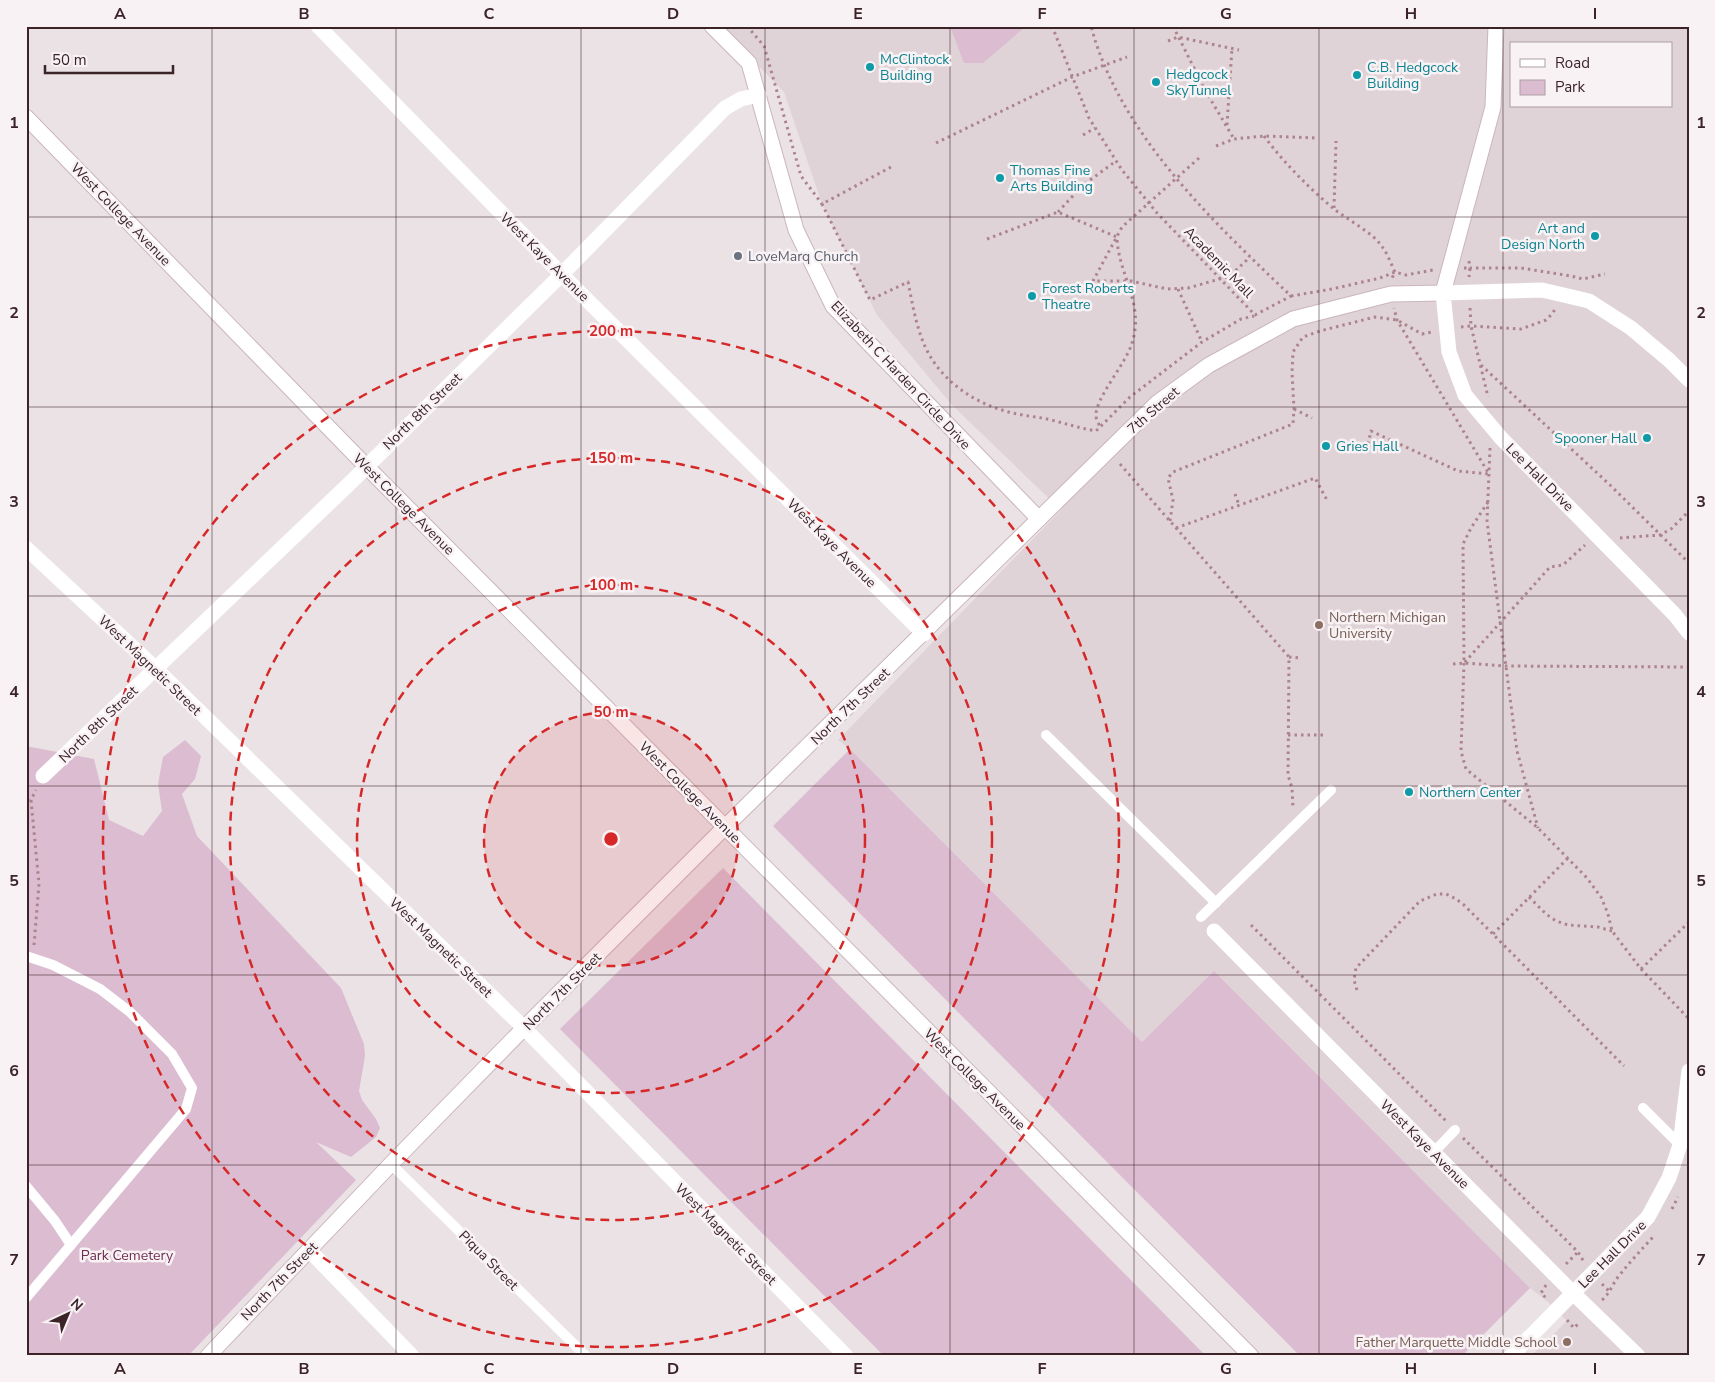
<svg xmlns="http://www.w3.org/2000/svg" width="1715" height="1382" font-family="'Nunito Sans',sans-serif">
	<rect width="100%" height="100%" fill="#ebe2e5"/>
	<path fill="#dfd3d7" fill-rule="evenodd" d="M720,26h969v1330h-158l36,-35 -19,-19 -18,-14 -316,-317 -72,71 -292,-293 -12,-9 223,-230 -109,-105 -75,-90 -55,-111 -38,-112zM1511,44h160v62h-160z"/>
	<g fill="#dbbcd0">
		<polygon points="950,26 1026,26 983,63 964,63"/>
		<polygon points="185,740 201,756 195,779 182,794 197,836 341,988 364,1044 365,1056 359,1091 362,1100 376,1119 380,1128 376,1137 351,1157 316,1142 356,1180 188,1356 26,1356 26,746 94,759 109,820 143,836 162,811 158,784 163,757"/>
		<polygon points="850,749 1142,1042 1214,971 1530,1288 1462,1356 1300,1356 773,826"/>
		<polygon points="723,868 1206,1356 884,1356 560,1029"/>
	</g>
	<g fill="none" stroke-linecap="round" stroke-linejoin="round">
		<defs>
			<g id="secondary">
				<polyline points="712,26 749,63 796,230 833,306 1039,519"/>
				<polyline points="26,117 366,466 1251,1356"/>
				<polyline points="208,1356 391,1164 524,1028 725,827 1157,403 1209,365 1293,319 1391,294 1443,293 1493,107 1496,26"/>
			</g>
		</defs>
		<use href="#secondary" stroke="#cab6bc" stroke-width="17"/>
		<g stroke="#ad848e" stroke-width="3" stroke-dasharray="2.5 4" stroke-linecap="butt">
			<polyline points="747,26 764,46 801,176 822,204"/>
			<path d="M1052,26l37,92 33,52 35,43 98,102 36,-19c-78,-74 -172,-163 -200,-270"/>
			<polyline points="1173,26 1205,90 1234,139"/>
			<polyline points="1168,41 1178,37 1239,50"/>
			<polyline points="1227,125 1232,48"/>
			<polyline points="1083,135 1095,128"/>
			<path d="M1264,136c20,27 45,52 70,73 14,11 41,25 49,39 5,7 8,16 12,24l-4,8"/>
			<polyline points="936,143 1072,77 1127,57"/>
			<polyline points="1216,146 1234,139 1264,136 1316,138"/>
			<polyline points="1199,158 1122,227 1093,281 1131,281 1167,289 1188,288 1230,276 1250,257"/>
			<path d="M891,167l-69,37 48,96 38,-18c5,24 9,52 22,74 15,26 44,46 72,54 14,5 30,6 45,9 17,4 32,9 49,12l34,-34 72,-55 39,-23 13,-3"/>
			<polyline points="1334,208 1336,141"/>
			<polyline points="1058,212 1082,186 1116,161"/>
			<path d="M987,239l71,-27 59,25c1,38 28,66 15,106 -6,21 -37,55 -36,73 0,3 3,8 4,11"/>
			<polyline points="1469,261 1470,268 1521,268 1571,276 1583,279 1605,274"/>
			<polyline points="1464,268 1470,268 1469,277"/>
			<polyline points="1178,289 1202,342"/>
			<polyline points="1291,296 1332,289 1380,278 1395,272 1406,275 1433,270"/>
			<polyline points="1470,308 1471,326 1488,397"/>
			<polyline points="1461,327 1471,326 1521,329 1546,320 1553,313 1555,309"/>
			<polyline points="1481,365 1610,485 1689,563"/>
			<polyline points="1294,409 1312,418"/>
			<polyline points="1368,444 1371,431 1458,471 1489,474 1397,320 1394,308"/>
			<polyline points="1490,448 1487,521 1517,751 1538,828"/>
			<polyline points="1120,464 1289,657 1288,775 1292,788 1293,808"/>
			<polyline points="1235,494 1239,505"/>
			<polyline points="1488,502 1471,528 1463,544 1464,663 1550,567 1563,565 1585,545"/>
			<polyline points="1170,521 1173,500 1168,478 1173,472 1293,424 1294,409 1292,372 1293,352 1303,337 1320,331 1375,317 1397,320 1422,334 1432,332"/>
			<polyline points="1176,528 1315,478 1328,502"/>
			<polyline points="1620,538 1660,535 1671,529 1689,511"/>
			<polyline points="1289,657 1300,658"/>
			<polyline points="1464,663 1461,751 1466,769 1538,828 1587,878 1601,897 1608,914 1612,931 1641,969 1689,1019"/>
			<polyline points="1453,664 1464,663 1506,666 1689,667"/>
			<polyline points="1288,735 1325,735"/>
			<polyline points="26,806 31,800"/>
			<polyline points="1529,897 1546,914 1556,921 1568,925 1598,927 1612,931"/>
			<polyline points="1251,925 1446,1121"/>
			<polyline points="1493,934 1568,858"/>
			<polyline points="34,945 39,884 31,800 36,790"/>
			<polyline points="1641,969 1689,922"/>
			<polyline points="1357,990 1354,980 1356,968 1420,901 1437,894 1446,894 1456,899 1464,905 1624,1066"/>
			<polyline points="1463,1138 1578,1252 1584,1262"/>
			<polyline points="1672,1209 1678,1197"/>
			<polyline points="1566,1264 1578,1252"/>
			<polyline points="1602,1284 1610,1292"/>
			<polyline points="1546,1285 1541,1293 1547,1299"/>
			<path d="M1602,1300c8,-7 10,-15 16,-23 11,-14 23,-27 35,-40"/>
			<polyline points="1567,1320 1574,1328 1580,1322"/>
		</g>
		<g stroke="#fff" stroke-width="10">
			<polyline points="1046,735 1216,903"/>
			<polyline points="1201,917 1331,790"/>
			<polyline points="26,956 53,965 100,989 130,1012 172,1054 192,1088 186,1109 26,1298"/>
			<polyline points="1643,1108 1680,1145"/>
			<polyline points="1434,1152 1455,1130"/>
			<polyline points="391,1164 586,1356"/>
			<polyline points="26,1186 55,1221 71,1245"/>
		</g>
		<g stroke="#fff" stroke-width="15">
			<polyline points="318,26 576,289 924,634"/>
			<polyline points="1689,380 1669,360 1631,328 1589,301 1542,290 1443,293 1449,352 1465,395 1501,438 1675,615 1689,633"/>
			<polyline points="26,548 156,669 524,1028 846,1356"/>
			<polyline points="43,776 349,484 562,274 725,108 741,99 759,95"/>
			<polyline points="1214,931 1573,1293 1638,1356"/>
			<polyline points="309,1250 412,1356"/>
			<polyline points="1511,1356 1648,1217 1669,1178 1680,1145 1689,1071"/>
		</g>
		<use href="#secondary" stroke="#fff" stroke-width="15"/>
	</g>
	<path fill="none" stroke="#3b2328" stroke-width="1" stroke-opacity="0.55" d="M212,26v1330M396,26v1330M581,26v1330M765,26v1330M950,26v1330M1134,26v1330M1319,26v1330M1503,26v1330M26,217h1663M26,407h1663M26,596h1663M26,786h1663M26,975h1663M26,1165h1663"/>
	<circle cx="611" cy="839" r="127" fill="#d62828" fill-opacity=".12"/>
	<g fill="none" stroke="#d62828" stroke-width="2.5" stroke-dasharray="9 6">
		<circle cx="611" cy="839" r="127"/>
		<circle cx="611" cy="839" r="254"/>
		<circle cx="611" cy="839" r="381"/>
		<circle cx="611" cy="839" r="508"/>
	</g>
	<g fill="#0f9aa8" stroke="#f8f2f5" stroke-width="2">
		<circle cx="870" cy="67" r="5"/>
		<circle cx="1357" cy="75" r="5"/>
		<circle cx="1156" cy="82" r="5"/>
		<circle cx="1000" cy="178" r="5"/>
		<circle cx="1595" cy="236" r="5"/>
		<circle cx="1032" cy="296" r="5"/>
		<circle cx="1647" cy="438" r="5"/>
		<circle cx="1326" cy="446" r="5"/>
		<circle cx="1409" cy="792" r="5"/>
	</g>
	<circle fill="#6b7280" stroke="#f8f2f5" stroke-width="2" cx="738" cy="256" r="5"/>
	<g fill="#8d6e63" stroke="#f8f2f5" stroke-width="2">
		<circle cx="1319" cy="625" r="5"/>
		<circle cx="1567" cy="1342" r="5"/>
	</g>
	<g text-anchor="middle" stroke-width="5" stroke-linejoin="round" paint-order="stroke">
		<g font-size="14" fill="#0d838f" stroke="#f8f2f5" text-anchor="start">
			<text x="880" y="64">McClintock<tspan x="880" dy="16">Building</tspan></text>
			<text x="1367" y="72">C.B. Hedgcock<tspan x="1367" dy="16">Building</tspan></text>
			<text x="1166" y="79">Hedgcock<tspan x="1166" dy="16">SkyTunnel</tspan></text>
			<text x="1010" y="175">Thomas Fine<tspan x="1010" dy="16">Arts Building</tspan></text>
			<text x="1585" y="233" text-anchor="end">Art and<tspan x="1585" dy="16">Design North</tspan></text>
			<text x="1042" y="293">Forest Roberts<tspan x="1042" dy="16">Theatre</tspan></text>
			<text x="1637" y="443" text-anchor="end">Spooner Hall</text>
			<text x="1336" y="451">Gries Hall</text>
			<text x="1419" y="797">Northern Center</text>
		</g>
		<g font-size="14" fill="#3b2328" stroke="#f8f2f5">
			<text transform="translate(121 214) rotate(46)" y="5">West College Avenue</text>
			<text transform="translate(545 257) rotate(45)" y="5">West Kaye Avenue</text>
			<text transform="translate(1219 262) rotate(46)" y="5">Academic Mall</text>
			<text transform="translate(901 375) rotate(47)" y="5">Elizabeth C Harden Circle Drive</text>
			<text transform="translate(1153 410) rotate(-41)" y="5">7th Street</text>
			<text transform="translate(422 411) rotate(-44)" y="5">North 8th Street</text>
			<text transform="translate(1540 477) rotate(45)" y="5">Lee Hall Drive</text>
			<text transform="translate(404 504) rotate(45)" y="5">West College Avenue</text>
			<text transform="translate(832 543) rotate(45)" y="5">West Kaye Avenue</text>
			<text transform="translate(150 665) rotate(44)" y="5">West Magnetic Street</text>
			<text transform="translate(850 706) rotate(-44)" y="5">North 7th Street</text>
			<text transform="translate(98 724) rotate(-44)" y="5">North 8th Street</text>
			<text transform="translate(690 792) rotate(45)" y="5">West College Avenue</text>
			<text transform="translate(441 947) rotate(44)" y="5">West Magnetic Street</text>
			<text transform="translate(562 991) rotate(-45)" y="5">North 7th Street</text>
			<text transform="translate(975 1079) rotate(45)" y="5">West College Avenue</text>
			<text transform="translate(1425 1144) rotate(45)" y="5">West Kaye Avenue</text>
			<text transform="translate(726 1234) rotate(45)" y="5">West Magnetic Street</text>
			<text transform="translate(1612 1254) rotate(-45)" y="5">Lee Hall Drive</text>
			<text transform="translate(489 1260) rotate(45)" y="5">Piqua Street</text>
			<text transform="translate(279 1281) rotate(-46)" y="5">North 7th Street</text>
		</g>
		<g font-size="14" fill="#5b616d" stroke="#f8f2f5" text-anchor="start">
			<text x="748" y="261">LoveMarq Church</text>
		</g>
		<g font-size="14" fill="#785e54" stroke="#f8f2f5" text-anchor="start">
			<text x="1329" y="622">Northern Michigan<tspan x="1329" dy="16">University</tspan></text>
			<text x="1557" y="1347" text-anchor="end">Father Marquette Middle School</text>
		</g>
		<g font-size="14" fill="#702f52" stroke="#f8f2f5">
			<text x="127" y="1260">Park Cemetery</text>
		</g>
	</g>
	<circle cx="611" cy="839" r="8" fill="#d62828" stroke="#f8f2f5" stroke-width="2.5"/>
	<g font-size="15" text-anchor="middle" font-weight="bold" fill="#d62828" stroke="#f8f2f5" stroke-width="5" stroke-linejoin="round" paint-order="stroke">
		<text x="611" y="336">200 m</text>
		<text x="611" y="463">150 m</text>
		<text x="611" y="590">100 m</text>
		<text x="611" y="717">50 m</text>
	</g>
	<rect width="1715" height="1382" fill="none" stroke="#f8f2f5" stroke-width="55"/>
	<rect x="1510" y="42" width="162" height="65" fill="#f8f2f5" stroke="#ac9fa3"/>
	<rect x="1520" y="59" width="25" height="8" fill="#ffffff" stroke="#ac9fa3"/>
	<text x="1555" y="68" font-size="15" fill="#3b2328">Road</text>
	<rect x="1520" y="80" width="25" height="15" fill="#dbbcd0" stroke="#ac9fa3"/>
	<text x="1555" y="92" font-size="15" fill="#3b2328">Park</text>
	<g transform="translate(68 1314) rotate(44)" stroke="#f8f2f5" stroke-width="4" paint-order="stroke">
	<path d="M0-4L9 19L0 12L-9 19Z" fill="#3b2328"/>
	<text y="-8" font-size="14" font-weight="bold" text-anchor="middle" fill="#3b2328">N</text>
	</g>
	<path d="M45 65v8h128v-8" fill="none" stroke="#3b2328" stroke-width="2.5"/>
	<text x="52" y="65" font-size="15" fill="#3b2328" stroke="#f8f2f5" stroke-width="4" paint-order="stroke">50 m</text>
	<rect x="28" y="28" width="1660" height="1326" fill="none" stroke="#3b2328" stroke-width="2"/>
	<g font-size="16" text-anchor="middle" font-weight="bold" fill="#3b2328">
		<text x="120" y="19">A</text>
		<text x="304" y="19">B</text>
		<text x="489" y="19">C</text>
		<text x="673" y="19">D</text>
		<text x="858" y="19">E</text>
		<text x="1042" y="19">F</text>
		<text x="1226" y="19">G</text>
		<text x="1411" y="19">H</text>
		<text x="1595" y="19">I</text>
		<text x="14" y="128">1</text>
		<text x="1701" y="128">1</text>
		<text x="14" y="318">2</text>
		<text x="1701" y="318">2</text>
		<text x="14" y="507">3</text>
		<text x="1701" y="507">3</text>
		<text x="14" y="697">4</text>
		<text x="1701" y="697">4</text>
		<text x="14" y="886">5</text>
		<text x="1701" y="886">5</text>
		<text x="14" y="1076">6</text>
		<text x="1701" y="1076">6</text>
		<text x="14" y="1265">7</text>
		<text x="1701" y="1265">7</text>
		<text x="120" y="1374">A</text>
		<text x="304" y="1374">B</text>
		<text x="489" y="1374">C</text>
		<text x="673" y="1374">D</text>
		<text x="858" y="1374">E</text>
		<text x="1042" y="1374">F</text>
		<text x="1226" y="1374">G</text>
		<text x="1411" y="1374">H</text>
		<text x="1595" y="1374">I</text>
	</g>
</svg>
